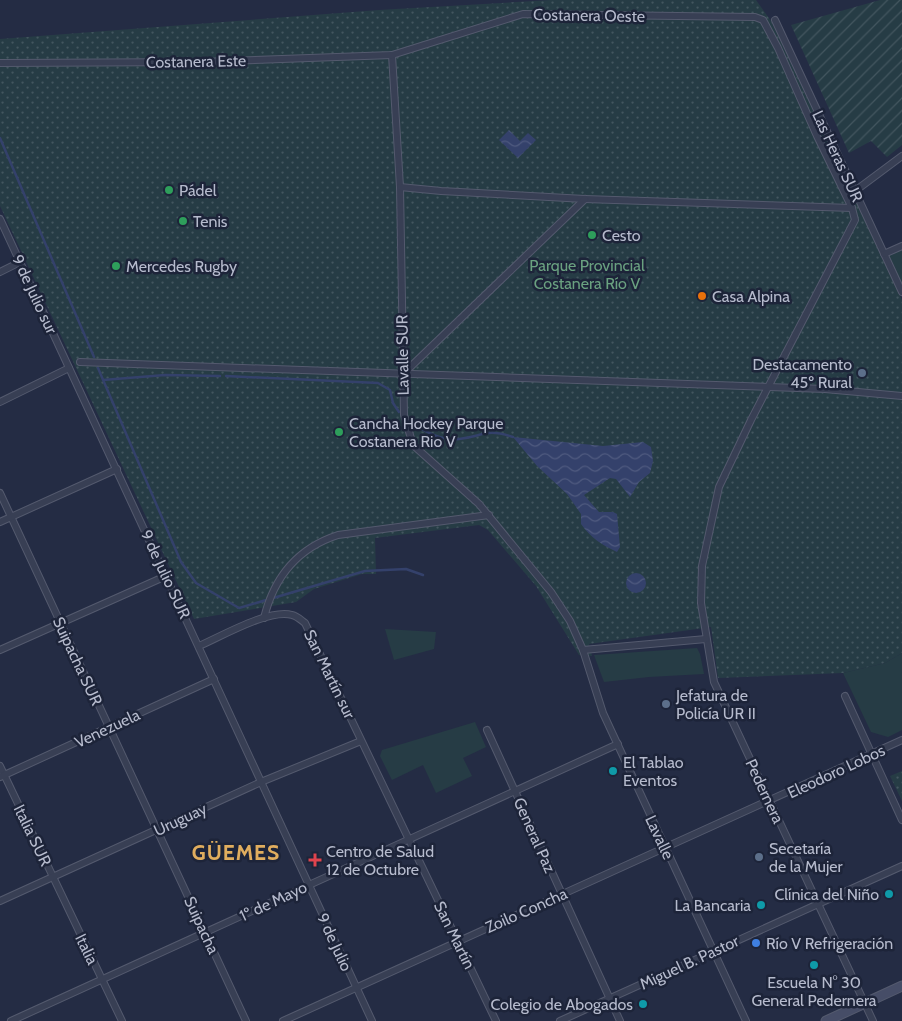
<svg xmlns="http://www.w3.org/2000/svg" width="902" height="1021" font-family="Cabin,sans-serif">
	<defs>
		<pattern id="park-dots" width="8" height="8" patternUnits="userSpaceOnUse" patternTransform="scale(1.25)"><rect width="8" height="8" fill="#263c45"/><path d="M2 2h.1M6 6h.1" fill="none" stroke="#43565f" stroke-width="1.8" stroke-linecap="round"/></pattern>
		<pattern id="garden-furrows" width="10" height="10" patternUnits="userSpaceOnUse" patternTransform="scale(1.25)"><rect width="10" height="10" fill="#263c45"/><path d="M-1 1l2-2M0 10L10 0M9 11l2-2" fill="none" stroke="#43565f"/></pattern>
		<pattern id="water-waves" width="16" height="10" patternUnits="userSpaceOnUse" patternTransform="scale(1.25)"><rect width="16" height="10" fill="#34416b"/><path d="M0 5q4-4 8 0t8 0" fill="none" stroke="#4f5a7f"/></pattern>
	</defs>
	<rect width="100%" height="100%" fill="#242c44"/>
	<g fill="#263c45">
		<polygon points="902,250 902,284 889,256"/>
		<polygon points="385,629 436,632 434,649 394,660"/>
		<polygon points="697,648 700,654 704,674 649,677 604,682 594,655"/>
		<polygon points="902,653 902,730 888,737 871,732 843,673 885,663"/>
		<polygon points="475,722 486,747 463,758 472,776 436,793 423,765 392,780 380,756 382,750"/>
	</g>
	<g fill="url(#park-dots)">
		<polygon points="551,0 756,0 771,21 902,300 902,653 885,663 843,673 718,678 711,627 589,644 592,656 579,655 536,586 488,530 479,525 375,538 376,574 362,574 314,589 296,602 194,619 0,206 0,39 379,10"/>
		<polygon points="902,771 902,801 890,776"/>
	</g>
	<polygon fill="url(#garden-furrows)" points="880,0 902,0 902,145 887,157 871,141 849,153 791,25"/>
	<g fill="url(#water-waves)">
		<polygon points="509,130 520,141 528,133 536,140 518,158 499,140"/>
		<path d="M513,437l90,9 40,-4 8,5 2,14 -3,12 -11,9 -9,15 -14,-18 -6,-1 -26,17 15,17h14l4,2 3,33 -3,5c-15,-7 -26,-14 -36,-28v-10l-14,-20 -30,-28z"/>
		<circle cx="636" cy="583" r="10"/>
	</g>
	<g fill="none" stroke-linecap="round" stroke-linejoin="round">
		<g stroke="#34416b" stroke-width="2.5">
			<polyline points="0,138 94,357"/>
			<polyline points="98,368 181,562 196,583 239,608 365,571 406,569 423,575"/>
			<polyline points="226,376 378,383 390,390 393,403 399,412"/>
			<polyline points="103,380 165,375 220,376"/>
			<path d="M414,424c13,9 28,17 45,15 26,-3 25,-11 54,-2"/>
		</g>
		<defs>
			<g id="street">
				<polyline points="775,20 902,292"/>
				<polyline points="392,55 400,187 404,415 413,445 479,504 551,592 570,621 583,650 603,713 746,1021"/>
				<polyline points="0,63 201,62 392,55 523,14 755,17 763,20 778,48 817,136 852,208 855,220 751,420 719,487 702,566 701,603 714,682 873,1021"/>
				<polyline points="400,187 441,191 585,199 852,208"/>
				<polyline points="855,191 902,156"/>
				<polyline points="0,219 372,1021"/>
				<polyline points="884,254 902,246"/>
				<polyline points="0,272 20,262"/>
				<polyline points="80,362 825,389 902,396"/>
				<polyline points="403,374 585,199"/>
				<polyline points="0,402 69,368"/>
				<polyline points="0,493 246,1021"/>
				<polyline points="0,522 117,469"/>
				<path d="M264,618c10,-41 34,-70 74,-83l151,-20"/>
				<path d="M199,646c21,-9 71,-38 93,-31 5,1 9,5 13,8l191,398"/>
				<polyline points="0,650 166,576"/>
				<polyline points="583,650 706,639"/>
				<polyline points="845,696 902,820"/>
				<polyline points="487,730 620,1021"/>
				<polyline points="0,766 122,1021"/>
				<polyline points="0,777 214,679"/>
				<polyline points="0,901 261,782 361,741"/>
				<polyline points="11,1021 618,744"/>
				<polyline points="283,1021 902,740"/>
				<polyline points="560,1021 902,866"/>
			</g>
			<polyline id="secondary" points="826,1021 902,986"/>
		</defs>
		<use href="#street" stroke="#545a6e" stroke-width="8"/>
		<use href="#secondary" stroke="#545a6e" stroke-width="11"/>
		<use href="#street" stroke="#383f54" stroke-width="6"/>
		<use href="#secondary" stroke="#464d67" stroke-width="9"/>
	</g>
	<g fill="#2e9e5b" stroke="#1d2439" stroke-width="2">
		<circle cx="169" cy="190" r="5"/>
		<circle cx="183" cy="221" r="5"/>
		<circle cx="592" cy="235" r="5"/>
		<circle cx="116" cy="266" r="5"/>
		<circle cx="339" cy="432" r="5"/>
	</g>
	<circle fill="#e8710a" stroke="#1d2439" stroke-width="2" cx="702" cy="296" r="5"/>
	<g fill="#5c6f8a" stroke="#1d2439" stroke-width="2">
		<circle cx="862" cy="373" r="5"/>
		<circle cx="666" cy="704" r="5"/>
		<circle cx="759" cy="857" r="5"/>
	</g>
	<g fill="#0f9aa8" stroke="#1d2439" stroke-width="2">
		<circle cx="613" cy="771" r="5"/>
		<circle cx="889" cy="894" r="5"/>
		<circle cx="761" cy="905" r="5"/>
		<circle cx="814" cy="965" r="5"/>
		<circle cx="643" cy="1004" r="5"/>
	</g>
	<path fill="#e0444e" stroke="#1d2439" stroke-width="2" d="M312.5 852.5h5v5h5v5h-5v5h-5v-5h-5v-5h5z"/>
	<circle fill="#3f7fe0" stroke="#1d2439" stroke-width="2" cx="756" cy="943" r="5"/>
	<g text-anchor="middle" stroke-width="5" stroke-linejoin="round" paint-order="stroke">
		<g font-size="16" fill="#b6bbcd" stroke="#1d2439">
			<text transform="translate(589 15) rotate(1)" y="6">Costanera Oeste</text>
			<text transform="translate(196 61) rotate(-1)" y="6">Costanera Este</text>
			<text transform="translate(838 156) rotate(65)" y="6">Las Heras SUR</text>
			<text transform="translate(35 294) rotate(65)" y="6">9 de Julio sur</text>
			<text transform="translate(402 355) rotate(-91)" y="6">Lavalle SUR</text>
			<text transform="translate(166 574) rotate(65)" y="6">9 de Julio SUR</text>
			<text transform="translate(78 661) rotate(65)" y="6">Suipacha SUR</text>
			<text transform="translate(330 674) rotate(64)" y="6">San Martín sur</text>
			<text transform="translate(107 728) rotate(-25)" y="6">Venezuela</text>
			<text transform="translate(836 771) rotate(-25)" y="6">Eleodoro Lobos</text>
			<text transform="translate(765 791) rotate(65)" y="6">Pedernera</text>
			<text transform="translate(180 819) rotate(-25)" y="6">Uruguay</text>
			<text transform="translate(33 835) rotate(64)" y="6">Italia SUR</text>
			<text transform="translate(535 835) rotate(66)" y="6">General Paz</text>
			<text transform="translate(660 837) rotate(65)" y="6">Lavalle</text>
			<text transform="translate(273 901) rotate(-25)" y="6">1º de Mayo</text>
			<text transform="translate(526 910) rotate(-24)" y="6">Zoilo Concha</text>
			<text transform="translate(202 925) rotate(65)" y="6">Suipacha</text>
			<text transform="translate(455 935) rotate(64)" y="6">San Martín</text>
			<text transform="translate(335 942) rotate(65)" y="6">9 de Julio</text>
			<text transform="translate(87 949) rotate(64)" y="6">Italia</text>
			<text transform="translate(689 962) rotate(-25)" y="6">Miguel B. Pastor</text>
		</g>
		<g font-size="16" fill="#b6bbcd" stroke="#1d2439" text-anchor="start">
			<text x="179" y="196">Pádel</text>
			<text x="193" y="227">Tenis</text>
			<text x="602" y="241">Cesto</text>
			<text x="126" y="272">Mercedes Rugby</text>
			<text x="712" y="302">Casa Alpina</text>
			<text x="852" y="370" text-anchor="end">Destacamento<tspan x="852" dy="18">45º Rural</tspan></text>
			<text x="349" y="429">Cancha Hockey Parque<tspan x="349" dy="18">Costanera Rio V</tspan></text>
			<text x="676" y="701">Jefatura de<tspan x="676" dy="18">Policía UR II</tspan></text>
			<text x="623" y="768">El Tablao<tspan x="623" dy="18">Eventos</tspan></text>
			<text x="769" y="854">Secetaría<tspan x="769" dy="18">de la Mujer</tspan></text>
			<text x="326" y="857">Centro de Salud<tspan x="326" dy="18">12 de Octubre</tspan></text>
			<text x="879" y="900" text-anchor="end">Clínica del Niño</text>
			<text x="751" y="911" text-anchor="end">La Bancaria</text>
			<text x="766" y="949">Río V Refrigeración</text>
			<text x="814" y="988" text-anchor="middle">Escuela N° 30<tspan x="814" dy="18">General Pedernera</tspan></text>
			<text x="633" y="1010" text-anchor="end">Colegio de Abogados</text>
		</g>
		<g font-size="16" fill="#6aa180" stroke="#1d2439">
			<text x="587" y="271">Parque Provincial<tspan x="587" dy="18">Costanera Río V</tspan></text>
		</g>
		<g font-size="21" font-weight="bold" letter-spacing="1" fill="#e0ad5e" stroke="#1d2439">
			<text x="236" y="860">GÜEMES</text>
		</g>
	</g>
</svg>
